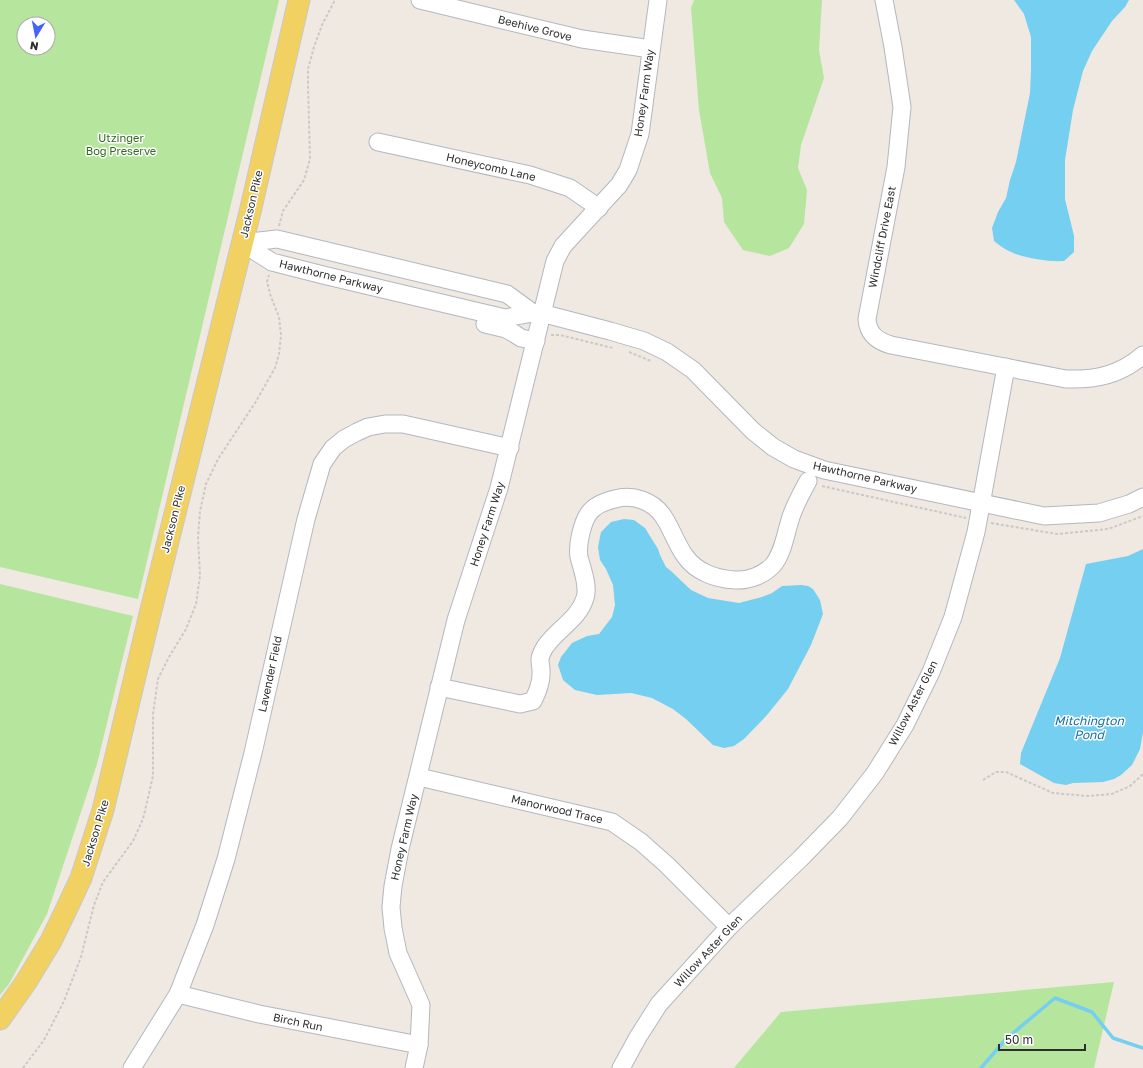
<svg xmlns="http://www.w3.org/2000/svg" width="1143" height="1068" font-family="'Golos Text',sans-serif">
	<rect width="100%" height="100%" fill="#efe9e1"/>
	<g fill="#b6e59e" fill-rule="evenodd">
		<path d="M0,0h279l-141,599 -138,-32zM24,24h24v24h-24z"/>
		<polygon points="694,0 822,0 819,50 824,78 801,145 798,168 807,190 804,224 789,248 770,256 743,250 724,222 722,198 710,173 699,110 691,8"/>
		<polygon points="0,584 133,616 97,764 47,914 9,984 0,995"/>
		<polygon points="1114,982 1094,1068 734,1068 781,1012"/>
	</g>
	<g fill="#75cff0">
		<path d="M1014,0h115l-4,7 -13,14 -20,30 -9,20 -10,39 -8,50v39l9,37v16l-10,9c-16,1 -43,-3 -57,-11 -4,-2 -9,-6 -13,-9l-2,-13 6,-16 8,-14 4,-18 6,-18 14,-69 1,-23v-33l-7,-23z"/>
		<polygon points="624,519 634,520 645,528 658,549 660,555 666,567 671,571 691,590 708,598 739,603 762,597 772,593 782,586 801,585 808,586 813,589 820,600 823,614 811,645 788,689 767,715 744,739 734,746 724,748 713,745 686,719 673,709 652,698 631,693 597,695 575,690 563,680 558,665 561,657 572,643 587,636 599,634 612,617 615,605 613,585 606,569 600,560 598,547 601,532 611,522"/>
		<polygon points="1143,549 1143,732 1140,749 1132,765 1121,775 1114,779 1103,782 1073,783 1066,785 1054,783 1020,764 1021,753 1060,658 1086,564 1128,556"/>
	</g>
	<g fill="none" stroke-linecap="round" stroke-linejoin="round">
		<polyline stroke="#75cff0" stroke-width="3.5" points="981,1068 1006,1039 1055,998 1092,1012 1113,1038 1143,1048"/>
		<defs>
			<g id="minor">
				<polyline points="420,0 582,39 651,49"/>
				<path d="M884,0l9,47 9,60 -6,60 -29,152c1,15 10,22 24,26l175,34c30,1 54,-4 77,-24"/>
				<polyline points="378,142 530,175 570,188 599,208"/>
				<polyline points="242,243 272,262 323,275 505,318 533,313 541,313 610,331 644,341 667,352 693,370 753,431 773,447 794,459 824,470 1044,516 1099,513 1129,504 1143,497"/>
				<polyline points="242,243 277,239 507,294 533,313"/>
				<polyline points="485,324 506,329 515,334 521,338 536,341"/>
				<path d="M439,687l81,17 13,-3c4,-8 8,-17 8,-26 1,-14 -5,-13 4,-28 12,-18 34,-28 40,-49 4,-12 -3,-29 -6,-41 -2,-12 3,-34 10,-44 6,-8 17,-12 26,-14 18,-5 38,2 48,17 8,11 13,28 22,40 11,16 31,23 50,24 13,1 29,-5 38,-15 11,-13 13,-35 19,-51 4,-11 10,-22 16,-33"/>
				<polyline points="419,777 612,822 641,842 667,865 729,927"/>
				<polyline points="178,994 259,1014 419,1045"/>
				<polyline points="132,1068 178,994 205,925 226,859 253,753 306,519 322,464 333,448 344,439 357,432 368,427 385,424 403,424 510,448"/>
				<polyline points="414,1068 419,1045 421,1005 398,953 393,928 391,907 393,886 400,849 456,620 499,488 555,261 563,246 619,185 628,170 640,134 658,0"/>
				<polyline points="621,1068 638,1037 659,1004 729,927 800,859 840,818 875,773 905,725 931,672 953,617 976,532 1006,367"/>
			</g>
			<polyline id="major" points="0,1019 26,982 51,941 67,908 81,878 103,810 150,614 250,212 299,0"/>
		</defs>
		<use href="#minor" stroke="#b4b7c1" stroke-width="19"/>
		<use href="#major" stroke="#c9c9c9" stroke-width="23"/>
		<g stroke="#c9c9c9" stroke-width="2" stroke-dasharray="3 2" stroke-linecap="butt">
			<polyline points="279,226 283,211 304,180 310,159 308,85 308,69 314,47 322,25 335,0"/>
			<polyline points="551,335 560,335 613,348"/>
			<polyline points="629,352 651,361"/>
			<polyline points="822,486 966,518"/>
			<polyline points="991,523 1057,534 1108,529 1143,516"/>
			<polyline points="983,780 996,772 1006,772 1053,793 1088,796 1112,794 1130,786 1143,774"/>
			<polyline points="23,1068 44,1040 64,1001 81,957 94,905 103,882 133,841 143,819 153,776 153,714 158,679 169,657 186,629 196,604 200,576 198,537 200,511 206,484 218,459 255,403 275,368 279,354 281,335 279,317 271,297 267,282 269,275"/>
		</g>
		<use href="#minor" stroke="#fff" stroke-width="17"/>
		<use href="#major" stroke="#f2d163" stroke-width="21"/>
	</g>
	<g text-anchor="middle" stroke-width="3" stroke-linejoin="round" paint-order="stroke">
		<g font-size="11" fill="#2e2e2e" stroke="#fff">
			<text transform="translate(535 28) rotate(14)" y="4">Beehive Grove</text>
			<text transform="translate(644 93) rotate(-82)" y="4">Honey Farm Way</text>
			<text transform="translate(491 167) rotate(13)" y="4">Honeycomb Lane</text>
			<text transform="translate(251 204) rotate(-77)" y="4">Jackson Pike</text>
			<text transform="translate(882 237) rotate(-79)" y="4">Windcliff Drive East</text>
			<text transform="translate(331 276) rotate(14)" y="4">Hawthorne Parkway</text>
			<text transform="translate(865 477) rotate(13)" y="4">Hawthorne Parkway</text>
			<text transform="translate(173 519) rotate(-76)" y="4">Jackson Pike</text>
			<text transform="translate(487 524) rotate(-72)" y="4">Honey Farm Way</text>
			<text transform="translate(270 674) rotate(-78)" y="4">Lavender Field</text>
			<text transform="translate(913 703) rotate(-63)" y="4">Willow Aster Glen</text>
			<text transform="translate(557 809) rotate(13)" y="4">Manorwood Trace</text>
			<text transform="translate(95 833) rotate(-73)" y="4">Jackson Pike</text>
			<text transform="translate(404 837) rotate(-77)" y="4">Honey Farm Way</text>
			<text transform="translate(708 951) rotate(-47)" y="4">Willow Aster Glen</text>
			<text transform="translate(298 1022) rotate(12)" y="4">Birch Run</text>
		</g>
		<g font-size="11" fill="#2c6e1b" stroke="#fff">
			<text x="121" y="142">Utzinger<tspan x="121" dy="13">Bog Preserve</tspan></text>
		</g>
		<g font-size="12" font-style="italic" fill="#0d6fa3" stroke="#fff">
			<text x="1089" y="725">Mitchington<tspan x="1089" dy="14">Pond</tspan></text>
		</g>
	</g>
	<g transform="translate(36 36) rotate(190)"><circle r="19" fill="#ffffff" stroke="#ababab"/>
	<path d="M0-3L7 15L0 10L-7 15Z" fill="#4264fb"/>
	<text y="-6" font-size="11" font-weight="bold" text-anchor="middle" fill="#2e2e2e">N</text>
	</g>
	<path d="M999 1044v6h86v-6" fill="none" stroke="#2e2e2e" stroke-width="2"/>
	<text x="1005" y="1044" font-size="12" fill="#2e2e2e" stroke="#ffffff" stroke-width="3" paint-order="stroke">50 m</text>
</svg>
